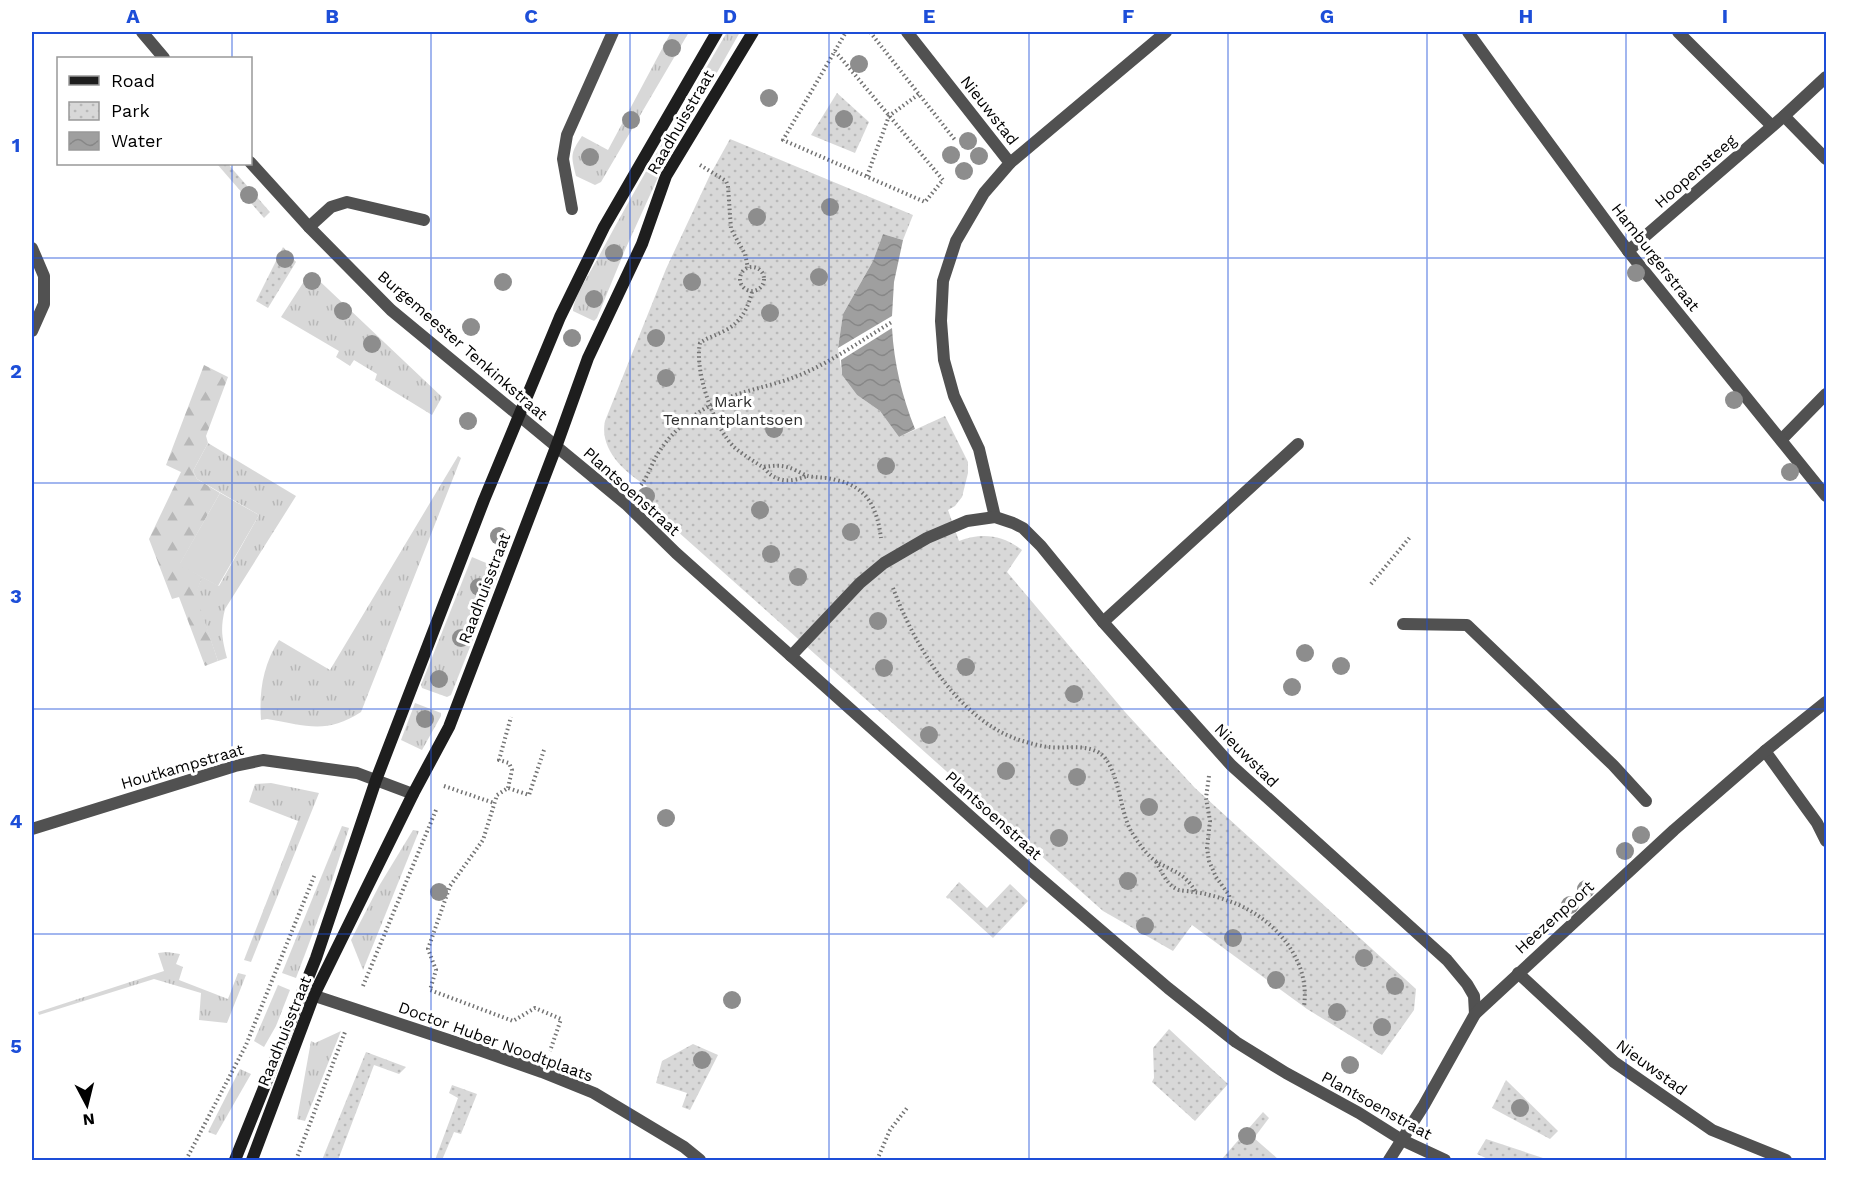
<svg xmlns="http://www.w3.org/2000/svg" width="1858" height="1192" font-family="'Work Sans',sans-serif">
	<defs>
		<pattern id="grass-tufts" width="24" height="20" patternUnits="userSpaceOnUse" patternTransform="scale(1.5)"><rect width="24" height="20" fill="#d8d8d8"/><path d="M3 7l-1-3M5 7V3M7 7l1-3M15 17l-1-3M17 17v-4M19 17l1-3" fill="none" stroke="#b8b8b8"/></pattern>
		<pattern id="forest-firs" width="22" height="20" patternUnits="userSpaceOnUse" patternTransform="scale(1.5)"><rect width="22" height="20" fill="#d8d8d8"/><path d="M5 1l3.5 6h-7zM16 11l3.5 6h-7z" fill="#b8b8b8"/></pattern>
		<pattern id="park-dots" width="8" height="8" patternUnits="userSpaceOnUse" patternTransform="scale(1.5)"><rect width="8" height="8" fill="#d8d8d8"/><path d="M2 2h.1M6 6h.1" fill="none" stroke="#b8b8b8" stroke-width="1.8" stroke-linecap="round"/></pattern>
		<pattern id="water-waves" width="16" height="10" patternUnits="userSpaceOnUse" patternTransform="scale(1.5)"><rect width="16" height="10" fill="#9f9f9f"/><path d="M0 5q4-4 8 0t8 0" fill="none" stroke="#878787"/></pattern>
	</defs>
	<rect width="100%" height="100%" fill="#fff"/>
	<g fill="url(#grass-tufts)">
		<path d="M671,32h18l-88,150 -6,3 -19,-9c-5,-21 -6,-22 6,-40l26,14z"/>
		<path d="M727,32h13l-80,141 -35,77 -28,68 -3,3 -21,-10c0,-13 18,-40 25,-53 41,-77 86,-151 129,-226z"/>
		<polygon points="310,272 442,397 432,415 375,380 377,374 354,360 350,366 336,357 339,351 281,317"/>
		<path d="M208,443l88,53 -71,113c-5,20 -3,30 2,49l-9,3 -23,-66 7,-18 17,9 40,-71 -62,-36 -4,-8z"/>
		<path d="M458,456l3,2 -100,254c-35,23 -56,13 -94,7l-6,1c-2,-29 2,-55 18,-80l51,30z"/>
		<polygon points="472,557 498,568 500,571 451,695 447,697 422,688 421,685"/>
		<polygon points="415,703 441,713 441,716 422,750 401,740"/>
		<polygon points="271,783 319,793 251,962 244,960 298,821 249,802 255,784"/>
		<polygon points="342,826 349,828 328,893 296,978 282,973"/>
		<polygon points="413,830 419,831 363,970 351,940 379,886"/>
		<polygon points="167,952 180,954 176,964 183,967 179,980 228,999 238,973 246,975 227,1023 199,1020 201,993 154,979 39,1015 38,1012 164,971 158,953"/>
		<polygon points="278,985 290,990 276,1026 264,1047 254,1041"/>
		<polygon points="341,1031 305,1121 297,1119 311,1041 315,1043"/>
		<polygon points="240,1069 251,1074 216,1135 208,1132"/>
	</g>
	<polygon fill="url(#forest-firs)" points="204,365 228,377 206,436 208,443 193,471 197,479 220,493 180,564 202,577 196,595 218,661 205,666 179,597 172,599 149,539 181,472 166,465"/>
	<g fill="url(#park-dots)">
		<polygon points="837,93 869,122 855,153 811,135"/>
		<path d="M730,139l183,76 -10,25 -20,-6 -10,27 -30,53 -5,34 4,27 15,20 23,16 19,26 46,-21 23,46v11l-6,24 -7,9 -7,4 11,31c23,-9 44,-6 63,9l-15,22 118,140 70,76 221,201 -2,21 -32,45 -75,-46 -115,-84 -19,26 -70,-40 -464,-414 8,-11c-23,-14 -48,-37 -42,-65l61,-152 44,-94z"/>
		<polygon points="217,164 228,164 270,212 264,218"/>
		<polygon points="283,247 296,262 268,308 256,301"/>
		<polygon points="959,882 987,908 1010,884 1028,901 993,938 949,898 948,899 946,897"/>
		<polygon points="1169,1029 1228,1084 1195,1121 1152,1082 1154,1078 1153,1048"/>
		<polygon points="693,1044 718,1055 690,1110 682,1107 687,1093 656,1083 662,1061"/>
		<polygon points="366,1052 406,1067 399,1074 374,1065 338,1160 322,1160"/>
		<polygon points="1506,1080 1558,1131 1550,1139 1492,1108"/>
		<polygon points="452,1085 477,1094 461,1134 454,1132 442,1160 435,1160 458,1098 449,1093"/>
		<polygon points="1263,1112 1269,1118 1254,1138 1279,1160 1221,1160"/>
		<polygon points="1486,1139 1549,1160 1490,1160 1477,1154"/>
	</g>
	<polygon fill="#d8d8d8" points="220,493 259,515 218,586 179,565"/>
	<g fill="url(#water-waves)">
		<polygon points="883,234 903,240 894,282 892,316 838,348 843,314 873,261"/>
		<path d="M892,328c2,36 10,68 23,101l-16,8 -19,-26 -23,-16 -15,-20 -1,-15z"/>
	</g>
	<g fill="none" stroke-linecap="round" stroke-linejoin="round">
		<g stroke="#737373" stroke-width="4" stroke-dasharray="1.5 3" stroke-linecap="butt">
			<polyline points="870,32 955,140"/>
			<polyline points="835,51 943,180 925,202 783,140 846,32"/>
			<polyline points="700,165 726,181 728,186 731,229 745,254 748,268"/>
			<polyline points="867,176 889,116 919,94"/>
			<circle cx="752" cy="279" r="12"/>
			<path d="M752,292c-4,16 -11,30 -26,38 -9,5 -18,7 -26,13 -6,28 14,84 34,104 8,7 18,13 27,19 4,2 7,7 10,9 12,8 23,6 36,1"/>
			<path d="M764,467c12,-2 20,-2 31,3 5,2 9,5 13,6 9,2 19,1 28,4 32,7 41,28 45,58"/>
			<path d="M641,485c8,-10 11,-23 18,-33 8,-13 19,-24 31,-33 32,-27 73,-29 110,-44 33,-14 62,-35 92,-53"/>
			<polyline points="1371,584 1411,536"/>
			<path d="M893,588c22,59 68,137 133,154 7,2 15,4 22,5 16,2 35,-3 50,5 21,12 21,58 33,79 6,10 16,25 26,31 19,11 26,10 39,30"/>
			<polyline points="544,750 529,795 508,788 497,795 483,840 450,886 428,949 436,970 430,990 513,1021 535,1008 561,1019 550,1051"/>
			<polyline points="1209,776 1206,798 1210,821 1207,848 1209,861 1216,877 1229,895 1230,900"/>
			<polyline points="444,786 494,803"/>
			<polyline points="508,788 512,770 509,763 499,760 511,717"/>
			<path d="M1156,862c6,10 11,24 23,28 4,1 10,1 14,2 12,1 25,5 36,9 43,15 82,57 75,105"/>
			<polyline points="363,986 436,810"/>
			<polyline points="186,1160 246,1045 315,874"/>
			<polyline points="296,1160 345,1032"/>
			<polyline points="877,1160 890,1130 907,1108"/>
		</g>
		<g stroke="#515151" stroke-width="12">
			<polyline points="1678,32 1772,126"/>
			<polyline points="1784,116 1826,159"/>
			<polyline points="309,227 331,207 347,202 424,220"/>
			<polyline points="1628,251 1784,116 1826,77"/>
			<polyline points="1781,440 1826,394"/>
			<polyline points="1103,622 1298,444"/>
			<polyline points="1403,624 1467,625 1613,765 1646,801"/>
		</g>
		<g stroke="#515151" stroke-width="12">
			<polyline points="142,32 164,58"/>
			<polyline points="907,32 1010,163 984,193 956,241 943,281 941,321 944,360 954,396 979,449 995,517"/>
			<polyline points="1468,32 1520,104 1628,251 1826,496"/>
			<polyline points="250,162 309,227 391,310 626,504 676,553 1027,867 1168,988 1236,1042 1286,1073 1359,1113 1402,1140 1445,1160"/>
			<polyline points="1010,163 1166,32"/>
			<polyline points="572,209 563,159 567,135 613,32"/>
			<polyline points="32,248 44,276 44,304 32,331"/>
			<polyline points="791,656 860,583 884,563 927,538 967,521 995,517 1013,523 1023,528 1041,546 1103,622 1231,765 1447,960 1467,984 1474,996 1475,1014"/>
			<polyline points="1826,702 1765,751 1817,823 1826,841"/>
			<polyline points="32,829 235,766 263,760 357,773 413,794"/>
			<polyline points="1518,973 1614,1062 1712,1130 1786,1160"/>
			<polyline points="306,993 482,1051 542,1072 594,1093 684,1147 700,1160"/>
			<polyline points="1389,1160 1424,1105 1475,1014 1674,830 1765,751"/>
		</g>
		<g stroke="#1e1e1e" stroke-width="12">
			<polyline points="235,1160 316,958 376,780 484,500 560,317 604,227 717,32"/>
			<polyline points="252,1160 314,995 413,794 449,727 556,447 588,358 642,244 666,176 753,32"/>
		</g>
	</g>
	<g fill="#8d8d8d">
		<circle cx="672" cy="48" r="9"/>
		<circle cx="859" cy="64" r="9"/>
		<circle cx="769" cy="98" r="9"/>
		<circle cx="844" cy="119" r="9"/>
		<circle cx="631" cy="120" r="9"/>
		<circle cx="968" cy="141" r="9"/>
		<circle cx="951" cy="155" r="9"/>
		<circle cx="979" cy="156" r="9"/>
		<circle cx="590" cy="157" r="9"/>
		<circle cx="964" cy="171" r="9"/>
		<circle cx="249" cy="195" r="9"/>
		<circle cx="830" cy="207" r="9"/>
		<circle cx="757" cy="217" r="9"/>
		<circle cx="614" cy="253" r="9"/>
		<circle cx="285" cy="259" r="9"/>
		<circle cx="1636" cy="273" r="9"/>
		<circle cx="819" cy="277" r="9"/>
		<circle cx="312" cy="281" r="9"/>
		<circle cx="503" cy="282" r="9"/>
		<circle cx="692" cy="282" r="9"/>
		<circle cx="594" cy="299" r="9"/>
		<circle cx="343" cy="311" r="9"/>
		<circle cx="770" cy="313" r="9"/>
		<circle cx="471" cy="327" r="9"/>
		<circle cx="572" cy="338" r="9"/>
		<circle cx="656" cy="338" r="9"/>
		<circle cx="372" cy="344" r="9"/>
		<circle cx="666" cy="378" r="9"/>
		<circle cx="1734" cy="400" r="9"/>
		<circle cx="468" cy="421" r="9"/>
		<circle cx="774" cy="429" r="9"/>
		<circle cx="886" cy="466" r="9"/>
		<circle cx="1790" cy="472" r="9"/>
		<circle cx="646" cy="496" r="9"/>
		<circle cx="760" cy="510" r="9"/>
		<circle cx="851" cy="532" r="9"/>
		<circle cx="499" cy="536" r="9"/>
		<circle cx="771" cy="554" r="9"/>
		<circle cx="798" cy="577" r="9"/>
		<circle cx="479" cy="587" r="9"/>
		<circle cx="878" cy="621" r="9"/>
		<circle cx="461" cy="638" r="9"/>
		<circle cx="1305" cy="653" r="9"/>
		<circle cx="1341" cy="666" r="9"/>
		<circle cx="966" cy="667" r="9"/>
		<circle cx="884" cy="668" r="9"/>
		<circle cx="439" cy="679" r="9"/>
		<circle cx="1292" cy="687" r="9"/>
		<circle cx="1074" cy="694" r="9"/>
		<circle cx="425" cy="719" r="9"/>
		<circle cx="929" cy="735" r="9"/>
		<circle cx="1006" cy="771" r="9"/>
		<circle cx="1077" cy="777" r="9"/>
		<circle cx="1149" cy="807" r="9"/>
		<circle cx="666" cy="818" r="9"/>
		<circle cx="1193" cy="825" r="9"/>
		<circle cx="1641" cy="835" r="9"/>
		<circle cx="1059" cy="838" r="9"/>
		<circle cx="1625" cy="851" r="9"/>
		<circle cx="1128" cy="881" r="9"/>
		<circle cx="1586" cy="889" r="9"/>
		<circle cx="439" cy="892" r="9"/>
		<circle cx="1570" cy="905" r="9"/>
		<circle cx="1145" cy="926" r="9"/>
		<circle cx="1233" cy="938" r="9"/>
		<circle cx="1364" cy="958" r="9"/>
		<circle cx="1276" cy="980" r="9"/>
		<circle cx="1395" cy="986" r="9"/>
		<circle cx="732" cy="1000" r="9"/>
		<circle cx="1337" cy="1012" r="9"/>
		<circle cx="1382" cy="1027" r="9"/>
		<circle cx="702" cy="1060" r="9"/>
		<circle cx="1350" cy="1065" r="9"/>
		<circle cx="1520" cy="1108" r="9"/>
		<circle cx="1247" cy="1136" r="9"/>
	</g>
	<path fill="none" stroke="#1d4ed8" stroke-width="1.5" stroke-opacity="0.55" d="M232,32v26M431,32v1128M630,32v1128M829,32v1128M1029,32v1128M1228,32v1128M1427,32v1128M1626,32v1128M232,164v996M32,258h1794M32,483h1794M32,709h1794M32,934h1794"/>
	<g text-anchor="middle" stroke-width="6" stroke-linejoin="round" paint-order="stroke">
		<g font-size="16" fill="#000" stroke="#fff">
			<text transform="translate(990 110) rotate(52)" y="6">Nieuwstad</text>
			<text transform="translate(680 122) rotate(-60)" y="6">Raadhuisstraat</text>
			<text transform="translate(1695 171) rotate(-41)" y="6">Hoopensteeg</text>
			<text transform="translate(1656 257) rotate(52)" y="6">Hamburgerstraat</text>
			<text transform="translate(463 345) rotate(41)" y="6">Burgemeester Tenkinkstraat</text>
			<text transform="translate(632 491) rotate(42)" y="6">Plantsoenstraat</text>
			<text transform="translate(484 588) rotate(-69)" y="6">Raadhuisstraat</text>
			<text transform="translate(1247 755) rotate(45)" y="6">Nieuwstad</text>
			<text transform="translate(182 766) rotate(-16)" y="6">Houtkampstraat</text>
			<text transform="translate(994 815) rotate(42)" y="6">Plantsoenstraat</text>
			<text transform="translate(1554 917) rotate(-42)" y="6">Heezenpoort</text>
			<text transform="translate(284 1031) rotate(-68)" y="6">Raadhuisstraat</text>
			<text transform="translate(496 1041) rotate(20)" y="6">Doctor Huber Noodtplaats</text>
			<text transform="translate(1652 1067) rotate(36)" y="6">Nieuwstad</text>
			<text transform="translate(1377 1105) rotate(29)" y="6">Plantsoenstraat</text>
		</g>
		<g font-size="16" fill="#2f2f2f" stroke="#fff">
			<text x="733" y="407">Mark<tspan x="733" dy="18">Tennantplantsoen</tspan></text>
		</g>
	</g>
	<rect width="1858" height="1192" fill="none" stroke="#ffffff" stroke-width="66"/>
	<rect x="57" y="57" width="195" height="108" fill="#ffffff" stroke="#999999" stroke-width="1.5"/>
	<rect x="69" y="76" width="30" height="9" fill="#1e1e1e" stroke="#999999" stroke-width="1.5"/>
	<text x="111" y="87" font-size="18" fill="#000000">Road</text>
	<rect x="69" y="102" width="30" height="18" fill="url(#park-dots)" stroke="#999999" stroke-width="1.5"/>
	<text x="111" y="117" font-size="18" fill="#000000">Park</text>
	<rect x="69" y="132" width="30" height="18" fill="url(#water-waves)" stroke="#999999" stroke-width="1.5"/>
	<text x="111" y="147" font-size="18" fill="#000000">Water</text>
	<g transform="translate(87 1105) rotate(173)" stroke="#ffffff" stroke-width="4.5" paint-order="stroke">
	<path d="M0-4.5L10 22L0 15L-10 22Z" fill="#000000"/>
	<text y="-9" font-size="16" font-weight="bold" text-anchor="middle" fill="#000000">N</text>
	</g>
	<rect x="33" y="33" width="1792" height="1126" fill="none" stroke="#1d4ed8" stroke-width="2"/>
	<g font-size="20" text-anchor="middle" font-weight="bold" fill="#1d4ed8">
		<text x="133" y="23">A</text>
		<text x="332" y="23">B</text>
		<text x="531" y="23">C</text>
		<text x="730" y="23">D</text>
		<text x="929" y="23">E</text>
		<text x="1128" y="23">F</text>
		<text x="1327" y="23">G</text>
		<text x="1526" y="23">H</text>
		<text x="1725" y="23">I</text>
		<text x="16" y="152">1</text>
		<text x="16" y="378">2</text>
		<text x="16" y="603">3</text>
		<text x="16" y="828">4</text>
		<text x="16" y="1053">5</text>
	</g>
</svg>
